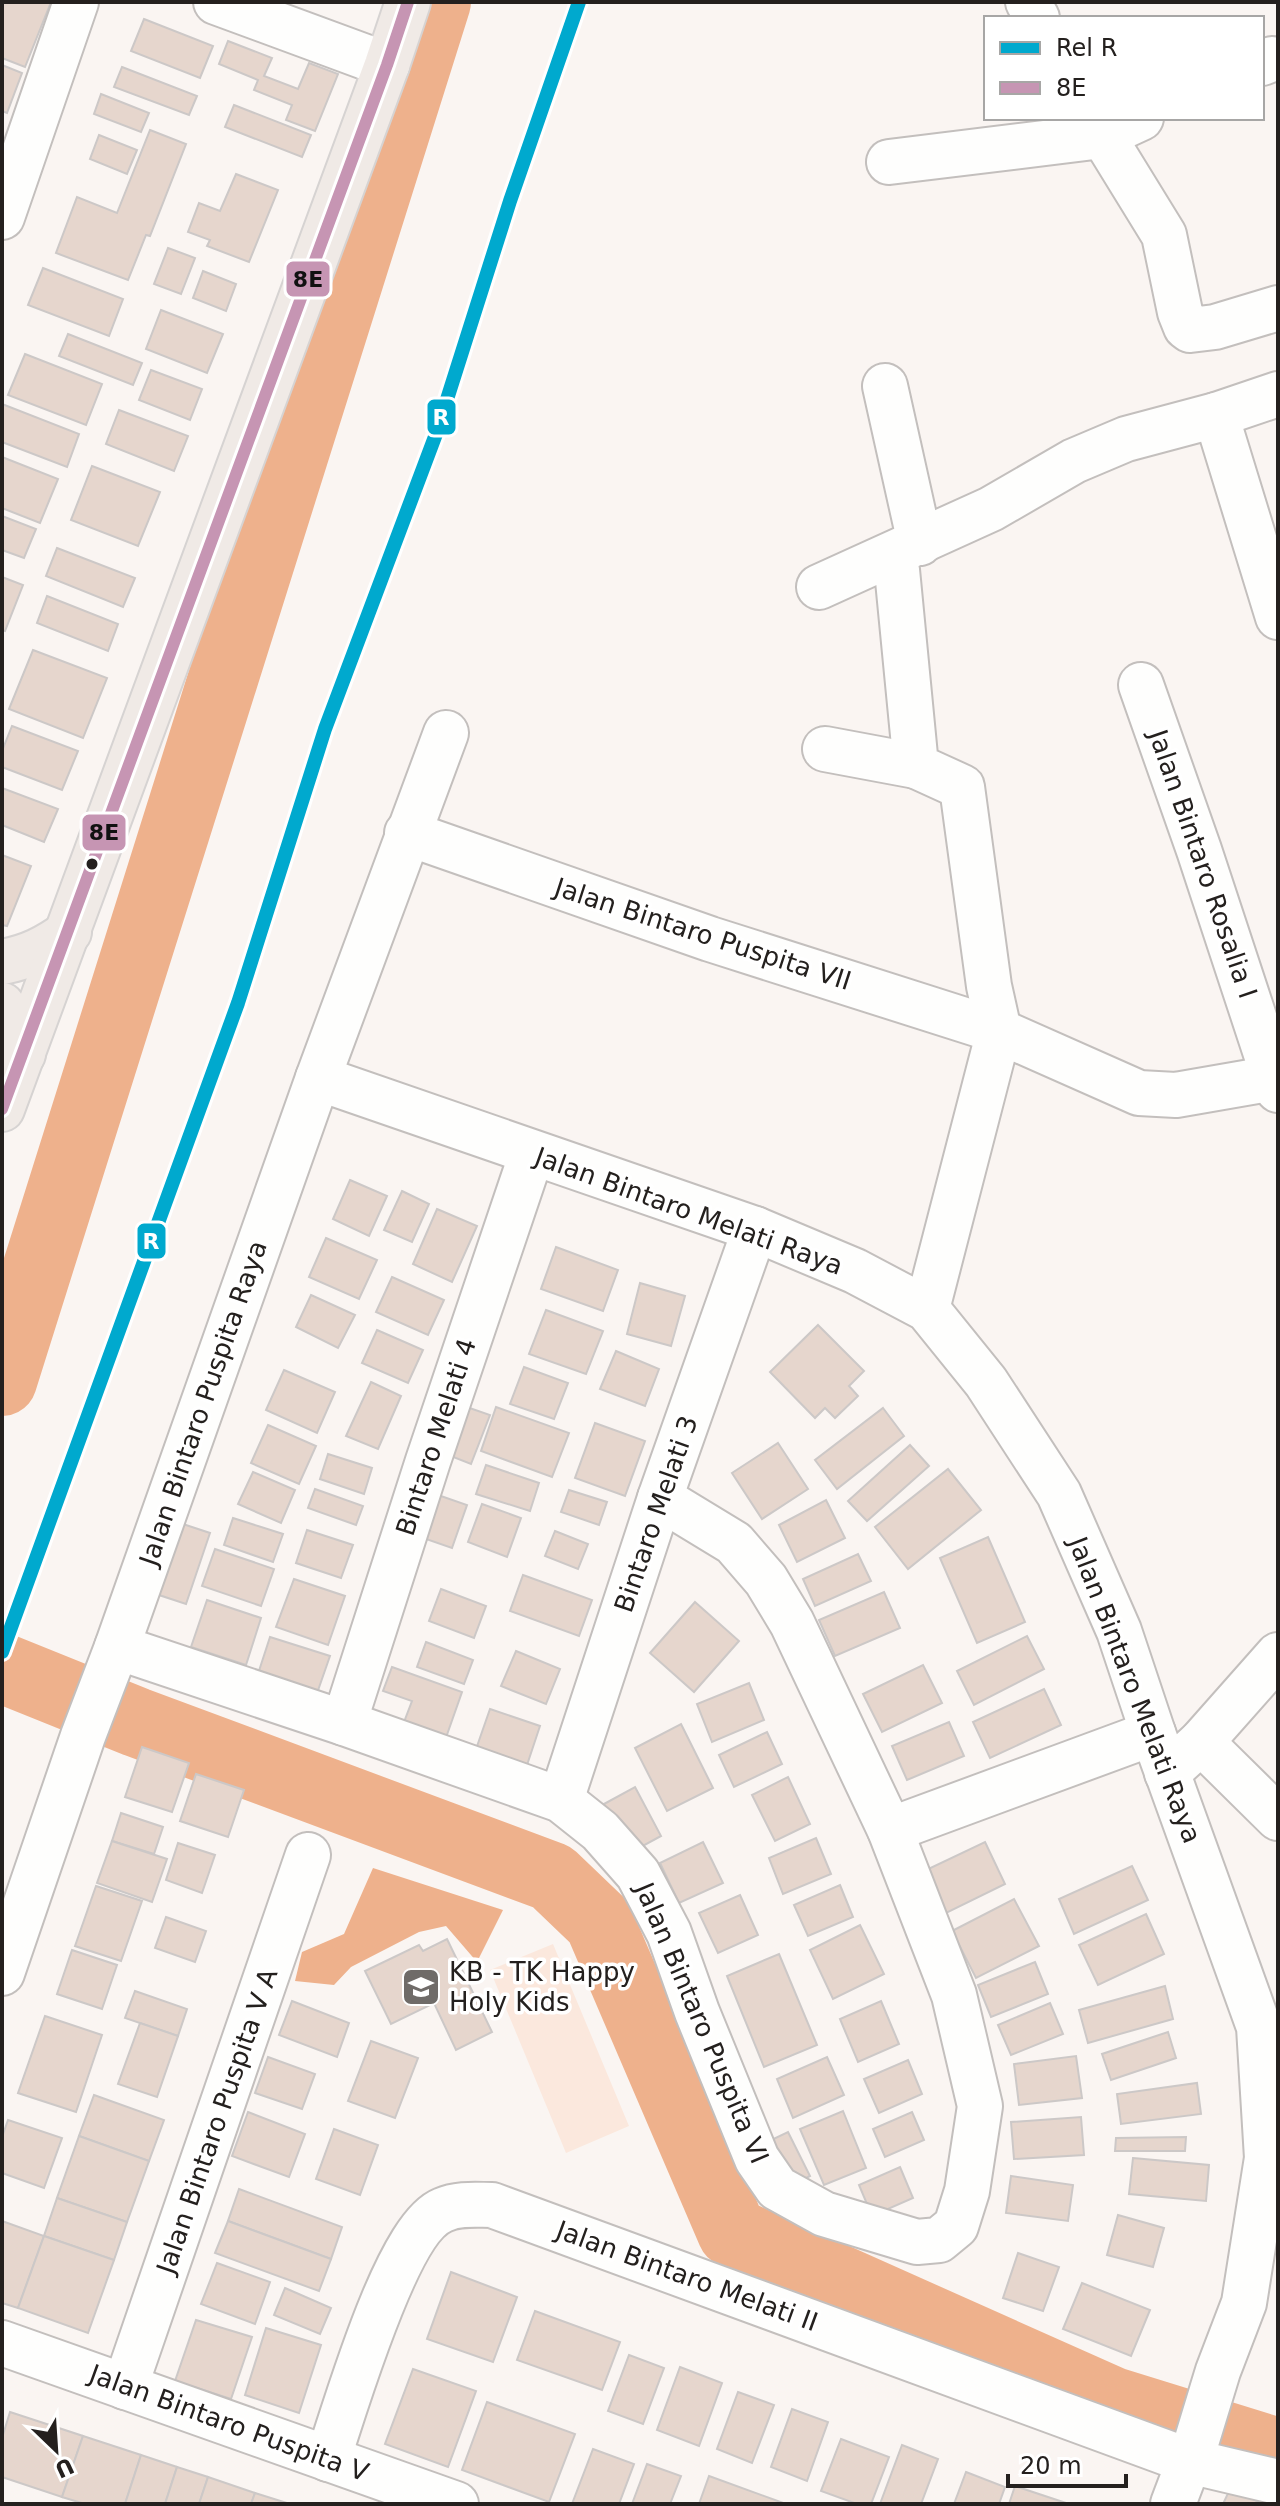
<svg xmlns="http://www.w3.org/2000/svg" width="1280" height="2506" font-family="'DejaVu Sans',sans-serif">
	<rect width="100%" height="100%" fill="#faf5f2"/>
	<polygon fill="#fbe8dd" points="553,1944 629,2126 566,2153 490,1970"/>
	<polygon fill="#eeb18c" points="373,1868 503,1910 477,1962 446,1926 419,1932 351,1967 334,1985 295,1981 302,1952 344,1934"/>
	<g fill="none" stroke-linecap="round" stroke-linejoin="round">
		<g stroke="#eeb18c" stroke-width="70">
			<polyline points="2,1381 436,2"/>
			<polyline points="2,1668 136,1722 552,1877 599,1922 732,2232 1113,2402 1278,2453"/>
		</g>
	</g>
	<g fill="#e6d6cd" stroke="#ccc8c7" stroke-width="2">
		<polygon points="2,2 51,2 25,67 2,58"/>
		<polygon points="144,19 213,46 200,78 131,51"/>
		<polygon points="228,41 272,58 264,76 298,89 309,63 338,74 315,131 286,120 292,105 254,90 258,80 219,64"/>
		<polygon points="2,65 22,73 7,113 2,111"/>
		<polygon points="122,67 197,96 189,115 114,87"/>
		<polygon points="101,94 149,113 141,132 94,114"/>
		<polygon points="234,105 311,135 302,157 225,127"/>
		<polygon points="150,130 186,144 150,236 146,235 128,280 56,253 77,197 117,213"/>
		<polygon points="99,135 137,150 127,174 90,159"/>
		<polygon points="236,174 278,190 249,262 207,246 210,240 188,232 199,203 220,211"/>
		<polygon points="168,248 195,258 181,294 154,284"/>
		<polygon points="43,268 123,299 109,336 28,305"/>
		<polygon points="203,271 236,284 226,311 193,298"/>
		<polygon points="161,310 223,334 207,373 146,349"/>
		<polygon points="68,334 142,363 133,385 59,356"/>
		<polygon points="25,354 102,384 86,425 8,395"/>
		<polygon points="151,370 202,389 190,420 139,400"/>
		<polygon points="2,404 79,434 67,467 2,442"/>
		<polygon points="119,410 188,436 174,471 106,444"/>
		<polygon points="2,457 58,479 40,523 2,508"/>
		<polygon points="92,466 160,492 138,546 71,520"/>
		<polygon points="2,516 36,529 24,558 2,550"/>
		<polygon points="57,548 135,578 123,607 46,576"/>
		<polygon points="2,577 23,585 5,631 2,630"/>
		<polygon points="47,596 118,624 108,651 37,623"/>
		<polygon points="33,650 107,678 83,738 9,709"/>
		<polygon points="12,726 78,751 62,790 2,767 2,751"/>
		<polygon points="2,788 58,809 44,842 2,825"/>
		<polygon points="2,855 31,866 7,926 2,925"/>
		<polygon points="350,1180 387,1196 369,1236 333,1219"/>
		<polygon points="402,1191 429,1204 412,1242 384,1230"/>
		<polygon points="437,1209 477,1226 452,1282 413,1264"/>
		<polygon points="326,1238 377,1260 359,1299 309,1277"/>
		<polygon points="556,1247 618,1270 603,1311 541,1289"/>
		<polygon points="392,1277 444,1300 428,1335 376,1312"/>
		<polygon points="640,1283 685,1296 671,1346 627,1334"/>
		<polygon points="311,1295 355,1315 338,1348 296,1327"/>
		<polygon points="546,1310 603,1331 586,1374 529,1354"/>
		<polygon points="818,1325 864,1371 849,1386 858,1396 835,1418 825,1408 815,1418 770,1372"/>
		<polygon points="377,1330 423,1350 408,1383 362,1363"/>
		<polygon points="616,1351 659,1369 645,1406 600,1389"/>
		<polygon points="524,1367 568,1383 554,1419 510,1404"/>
		<polygon points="284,1370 335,1392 317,1433 266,1410"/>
		<polygon points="371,1382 401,1396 378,1449 346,1436"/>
		<polygon points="461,1405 490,1415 471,1464 443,1453"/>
		<polygon points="496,1407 569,1433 552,1477 481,1451"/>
		<polygon points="883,1408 904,1436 837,1489 815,1460"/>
		<polygon points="595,1423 645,1441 625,1496 575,1478"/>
		<polygon points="268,1425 316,1446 299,1484 251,1463"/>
		<polygon points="778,1443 808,1489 762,1519 732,1473"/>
		<polygon points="910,1445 929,1466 867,1521 848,1501"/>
		<polygon points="328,1454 372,1468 364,1494 320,1479"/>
		<polygon points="486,1465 539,1483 530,1511 476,1494"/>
		<polygon points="948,1469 981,1510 908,1569 875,1527"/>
		<polygon points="253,1472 295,1490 281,1523 238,1504"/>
		<polygon points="315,1489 363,1506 356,1525 308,1508"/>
		<polygon points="569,1490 607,1502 599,1525 561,1512"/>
		<polygon points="438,1495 467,1505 452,1548 423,1538"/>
		<polygon points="826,1500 845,1538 797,1562 779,1525"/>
		<polygon points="482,1504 521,1518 507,1557 468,1542"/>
		<polygon points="233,1518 283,1534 273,1562 224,1545"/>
		<polygon points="183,1524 210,1533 186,1604 159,1595"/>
		<polygon points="307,1530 353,1545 341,1578 296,1563"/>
		<polygon points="555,1531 588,1544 578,1569 545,1556"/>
		<polygon points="988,1537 1025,1622 977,1643 940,1558"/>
		<polygon points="215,1549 274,1569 261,1606 202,1586"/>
		<polygon points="858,1554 871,1581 815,1606 803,1579"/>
		<polygon points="523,1575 592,1600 579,1636 510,1611"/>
		<polygon points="294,1579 345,1596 328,1645 276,1627"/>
		<polygon points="441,1589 486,1606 474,1638 429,1621"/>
		<polygon points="884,1592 900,1628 835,1656 819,1620"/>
		<polygon points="207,1600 261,1618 246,1665 191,1647"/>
		<polygon points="695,1602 739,1641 694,1692 650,1653"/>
		<polygon points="1027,1636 1044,1669 974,1705 957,1671"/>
		<polygon points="270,1637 330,1656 315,1699 256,1680"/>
		<polygon points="426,1642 473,1660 464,1684 417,1667"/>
		<polygon points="516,1651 560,1669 546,1704 501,1686"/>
		<polygon points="923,1665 942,1703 882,1732 863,1694"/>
		<polygon points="392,1667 462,1692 443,1746 401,1730 412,1701 383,1691"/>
		<polygon points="749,1683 764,1720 712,1742 697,1704"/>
		<polygon points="1044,1689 1061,1725 990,1758 973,1722"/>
		<polygon points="490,1709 540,1726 526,1768 475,1752"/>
		<polygon points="949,1722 964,1756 907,1780 892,1746"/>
		<polygon points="681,1724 713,1788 667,1811 635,1748"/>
		<polygon points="767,1732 782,1764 734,1787 719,1755"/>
		<polygon points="142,1747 189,1763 172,1812 125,1797"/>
		<polygon points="196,1774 244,1790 228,1837 180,1821"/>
		<polygon points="788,1777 810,1824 775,1841 752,1795"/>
		<polygon points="635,1787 661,1836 630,1853 604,1804"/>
		<polygon points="121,1813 163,1827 154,1854 112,1841"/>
		<polygon points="816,1838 831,1874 783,1894 769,1858"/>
		<polygon points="112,1841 167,1859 152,1902 97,1883"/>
		<polygon points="703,1842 723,1883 679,1903 660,1863"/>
		<polygon points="985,1842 1005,1884 942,1915 922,1872"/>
		<polygon points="178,1843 215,1855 202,1893 166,1880"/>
		<polygon points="1132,1866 1148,1900 1074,1934 1059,1899"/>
		<polygon points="840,1885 853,1917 808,1936 794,1905"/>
		<polygon points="96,1886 142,1901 121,1961 75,1946"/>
		<polygon points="740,1895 758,1935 718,1953 699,1913"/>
		<polygon points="1014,1899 1039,1946 976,1978 952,1931"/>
		<polygon points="1146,1914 1164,1954 1098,1985 1079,1945"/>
		<polygon points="166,1917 206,1931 195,1962 155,1948"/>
		<polygon points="860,1925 884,1974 833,1999 810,1950"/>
		<polygon points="447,1939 492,2032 456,2050 434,2003 391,2024 365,1971 419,1945 423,1951"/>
		<polygon points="72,1950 117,1965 102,2009 57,1994"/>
		<polygon points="779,1954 817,2045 764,2067 727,1976"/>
		<polygon points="1035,1962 1048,1994 991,2017 978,1985"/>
		<polygon points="1165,1986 1173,2019 1088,2043 1079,2010"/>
		<polygon points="135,1991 187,2009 178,2036 125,2018"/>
		<polygon points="292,2001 349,2023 337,2057 279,2035"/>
		<polygon points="881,2001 899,2044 858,2062 840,2019"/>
		<polygon points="1050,2003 1063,2034 1011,2055 998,2025"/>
		<polygon points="45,2016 102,2035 76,2112 18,2093"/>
		<polygon points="140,2023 178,2036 157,2097 118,2084"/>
		<polygon points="1168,2032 1176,2058 1111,2080 1102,2054"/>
		<polygon points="371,2041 418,2058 395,2118 348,2101"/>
		<polygon points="1076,2056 1082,2098 1019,2105 1014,2064"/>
		<polygon points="268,2057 315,2074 302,2109 255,2093"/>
		<polygon points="827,2057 844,2095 793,2118 777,2079"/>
		<polygon points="908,2060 922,2094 879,2113 864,2079"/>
		<polygon points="1197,2083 1201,2114 1121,2124 1117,2094"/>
		<polygon points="94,2095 164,2120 149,2161 79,2136"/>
		<polygon points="843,2111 866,2168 824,2185 800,2129"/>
		<polygon points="248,2112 305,2134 289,2177 232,2156"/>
		<polygon points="912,2112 924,2140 885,2157 873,2129"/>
		<polygon points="1081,2117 1084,2155 1014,2159 1011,2122"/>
		<polygon points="8,2120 62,2138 44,2188 2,2173 2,2137"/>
		<polygon points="334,2129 378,2145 360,2195 316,2179"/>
		<polygon points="788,2132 810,2176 787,2188 765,2143"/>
		<polygon points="79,2136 149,2161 127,2222 57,2198"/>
		<polygon points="1186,2137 1185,2151 1115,2151 1116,2138"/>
		<polygon points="1133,2158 1209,2165 1206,2201 1129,2194"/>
		<polygon points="900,2167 913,2198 872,2216 859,2185"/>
		<polygon points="1011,2176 1073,2185 1068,2221 1006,2213"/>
		<polygon points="239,2189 342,2227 331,2259 228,2221"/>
		<polygon points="57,2198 127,2222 114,2260 44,2236"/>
		<polygon points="1118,2215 1164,2228 1153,2267 1107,2255"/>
		<polygon points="2,2221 44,2236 18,2308 2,2303"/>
		<polygon points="228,2221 331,2259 319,2291 215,2253"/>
		<polygon points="44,2236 114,2260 88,2333 18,2308"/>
		<polygon points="1018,2253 1059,2267 1043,2311 1003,2298"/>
		<polygon points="217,2263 270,2282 255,2324 201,2304"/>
		<polygon points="451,2272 517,2297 493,2362 427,2339"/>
		<polygon points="1082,2283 1150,2310 1131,2356 1063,2329"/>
		<polygon points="285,2288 331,2308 320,2334 274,2315"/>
		<polygon points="535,2311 620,2342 602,2390 517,2360"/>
		<polygon points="196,2320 252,2337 231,2399 175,2381"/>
		<polygon points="266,2328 321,2345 299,2413 245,2395"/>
		<polygon points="629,2355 664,2368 643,2424 608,2411"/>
		<polygon points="680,2367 722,2383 699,2446 657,2430"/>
		<polygon points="413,2369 476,2391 448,2467 385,2444"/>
		<polygon points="738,2392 774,2405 752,2463 717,2449"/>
		<polygon points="487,2402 575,2434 549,2502 462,2470"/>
		<polygon points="792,2409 828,2422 807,2481 771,2467"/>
		<polygon points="10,2412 83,2436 62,2497 2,2477 2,2438"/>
		<polygon points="83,2436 141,2455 125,2504 85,2504 62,2497"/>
		<polygon points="841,2439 889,2457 871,2504 857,2504 821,2491"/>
		<polygon points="902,2445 938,2459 921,2504 880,2504"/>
		<polygon points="593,2449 634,2464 619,2504 572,2504"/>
		<polygon points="141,2455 177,2467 165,2504 125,2504"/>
		<polygon points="647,2464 681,2476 670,2504 632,2504"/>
		<polygon points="177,2467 208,2477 199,2504 165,2504"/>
		<polygon points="966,2472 1005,2487 999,2504 954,2504"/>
		<polygon points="709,2476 786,2504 699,2504"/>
		<polygon points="208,2477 255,2493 251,2504 199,2504"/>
		<polygon points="1015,2486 1069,2504 1009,2504"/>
		<polygon points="1230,2489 1264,2504 1223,2504"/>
		<polygon points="255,2493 290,2504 251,2504"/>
	</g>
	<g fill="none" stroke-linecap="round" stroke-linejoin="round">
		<defs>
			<g id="minor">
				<polyline points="216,2 387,65"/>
				<polyline points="1028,2 1037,18"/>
				<polyline points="1262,63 1272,59"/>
				<polyline points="1092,118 1164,235 1180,312 1186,327 1190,330 1215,327 1278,308"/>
				<polyline points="889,162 1102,136 1141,118"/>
				<polyline points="2,217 76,2"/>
				<polyline points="885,386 920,543"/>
				<polyline points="1216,415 1278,617"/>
				<polyline points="897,570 916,766 962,787 989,986 999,1031 927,1309"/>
				<polyline points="819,587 991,509 1074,461 1126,439 1216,415 1278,394"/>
				<polyline points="1141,685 1199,850 1278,1090"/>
				<polyline points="825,749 916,766"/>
				<polyline points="407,833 710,939 999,1031 1139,1093 1176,1095 1274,1078"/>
				<polyline points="318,1078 755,1229 855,1271 927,1309 986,1382 1059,1494 1119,1631 1153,1733 1259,2027 1267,2158 1244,2303 1218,2371 1196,2443 1173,2504"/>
				<polyline points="117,1647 344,1723 561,1800 600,1831 638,1874 669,1933 697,2012 757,2159 777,2188 824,2214 917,2242 939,2240 956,2226 967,2191 980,2106 954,1995 890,1830 792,1623 766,1580 734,1543 660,1498"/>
				<polyline points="344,1723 428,1461 532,1153"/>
				<polyline points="1201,1742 1278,1818"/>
				<polyline points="1167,1773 1201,1742 1278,1655"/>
				<polyline points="561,1800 660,1498 755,1229"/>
				<polyline points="890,1830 1153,1733"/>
				<polyline points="2,1973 83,1736 117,1647 318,1078 446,733"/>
				<polyline points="2,2343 456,2504"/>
				<polyline points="125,2387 308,1855"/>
				<path d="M328,2459c17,-50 68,-230 115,-249 16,-7 33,-5 49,-5l697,256 89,21"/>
			</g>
			<g id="major">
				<path d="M2,962c27,-5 45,-14 67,-30"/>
				<polyline points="2,1005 23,1054"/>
				<polyline points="2,1109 387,65 408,2"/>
			</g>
		</defs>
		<use href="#minor" stroke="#c3bfbd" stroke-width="48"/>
		<use href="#major" stroke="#d6d3d2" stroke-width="48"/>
		<use href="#minor" stroke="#fefefd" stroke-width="44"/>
		<use href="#major" stroke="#f0eae6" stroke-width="44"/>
		<defs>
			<polyline id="bus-1" points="2,1109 387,65 408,2"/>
		</defs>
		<use href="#bus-1" stroke="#fff" stroke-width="18"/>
		<use href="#bus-1" stroke="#c695b3" stroke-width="12"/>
		<defs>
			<polyline id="rail-1" points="2,1652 238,1003 325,729 436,434 510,201 579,2"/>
		</defs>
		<use href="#rail-1" stroke="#fff" stroke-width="20"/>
		<use href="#rail-1" stroke="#00a9ce" stroke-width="14"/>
	</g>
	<defs>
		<symbol id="school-square" viewBox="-11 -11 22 22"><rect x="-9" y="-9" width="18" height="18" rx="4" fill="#6f6b68" stroke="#fff"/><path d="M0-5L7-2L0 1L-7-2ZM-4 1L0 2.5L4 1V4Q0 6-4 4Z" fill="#fff"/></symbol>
	</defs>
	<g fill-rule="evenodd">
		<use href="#school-square" x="399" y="1965" width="44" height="44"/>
	</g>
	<circle fill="#24201e" stroke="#fff" stroke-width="3" cx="92" cy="864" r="7"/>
	<g text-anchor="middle" stroke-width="7" stroke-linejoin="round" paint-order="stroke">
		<g font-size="26" fill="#24201e" stroke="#fff">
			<text transform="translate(1203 864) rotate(71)" y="9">Jalan Bintaro Rosalia I</text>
			<text transform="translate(703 934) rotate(18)" y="9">Jalan Bintaro Puspita VII</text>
			<text transform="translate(689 1211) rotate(20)" y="9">Jalan Bintaro Melati Raya</text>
			<text transform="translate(203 1403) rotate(-71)" y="9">Jalan Bintaro Puspita Raya</text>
			<text transform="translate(436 1437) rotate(-72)" y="9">Bintaro Melati 4</text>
			<text transform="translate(656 1514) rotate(-71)" y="9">Bintaro Melati 3</text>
			<text transform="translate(1135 1690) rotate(69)" y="9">Jalan Bintaro Melati Raya</text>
			<text transform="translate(702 2023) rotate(67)" y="9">Jalan Bintaro Puspita VI</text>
			<text transform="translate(217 2121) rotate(-71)" y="9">Jalan Bintaro Puspita V A</text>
			<text transform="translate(687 2276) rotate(20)" y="9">Jalan Bintaro Melati II</text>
			<text transform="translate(229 2423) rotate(20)" y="9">Jalan Bintaro Puspita V</text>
		</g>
		<g font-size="26" fill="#24201e" stroke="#fff" text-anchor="start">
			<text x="449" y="1981">KB - TK Happy<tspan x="449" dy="30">Holy Kids</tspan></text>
		</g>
	</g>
	<g stroke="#fff" stroke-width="3">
		<rect x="285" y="260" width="46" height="38" rx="8" fill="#c695b3"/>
		<rect x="426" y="398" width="31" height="38" rx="8" fill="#00a9ce"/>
		<rect x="81" y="813" width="46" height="39" rx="8" fill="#c695b3"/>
		<rect x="136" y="1222" width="31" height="38" rx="8" fill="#00a9ce"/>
	</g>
	<g font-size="22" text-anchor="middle" font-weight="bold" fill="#fff">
		<text x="441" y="425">R</text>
		<text x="151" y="1249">R</text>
	</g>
	<g font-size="22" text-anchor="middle" font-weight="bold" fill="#111">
		<text x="308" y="287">8E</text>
		<text x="104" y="840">8E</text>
	</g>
	<rect width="1280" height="2506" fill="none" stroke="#24201e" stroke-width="8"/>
	<rect x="984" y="16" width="280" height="104" fill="#ffffff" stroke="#a7a6a5" stroke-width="2"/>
	<rect x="1000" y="42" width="40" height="12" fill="#00a9ce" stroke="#a7a6a5" stroke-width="2"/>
	<text x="1056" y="56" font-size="24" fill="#24201e">Rel R</text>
	<rect x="1000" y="82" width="40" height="12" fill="#c695b3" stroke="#a7a6a5" stroke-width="2"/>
	<text x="1056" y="96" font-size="24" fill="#24201e">8E</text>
	<g transform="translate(56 2450) rotate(155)" stroke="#ffffff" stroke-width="6" paint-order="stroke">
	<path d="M0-6L14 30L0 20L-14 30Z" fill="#24201e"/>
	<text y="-12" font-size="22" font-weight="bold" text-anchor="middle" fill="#24201e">U</text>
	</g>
	<path d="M1008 2474v12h118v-12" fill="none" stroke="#24201e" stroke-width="4"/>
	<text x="1020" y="2474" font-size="24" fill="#24201e" stroke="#ffffff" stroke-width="6" paint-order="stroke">20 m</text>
</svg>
